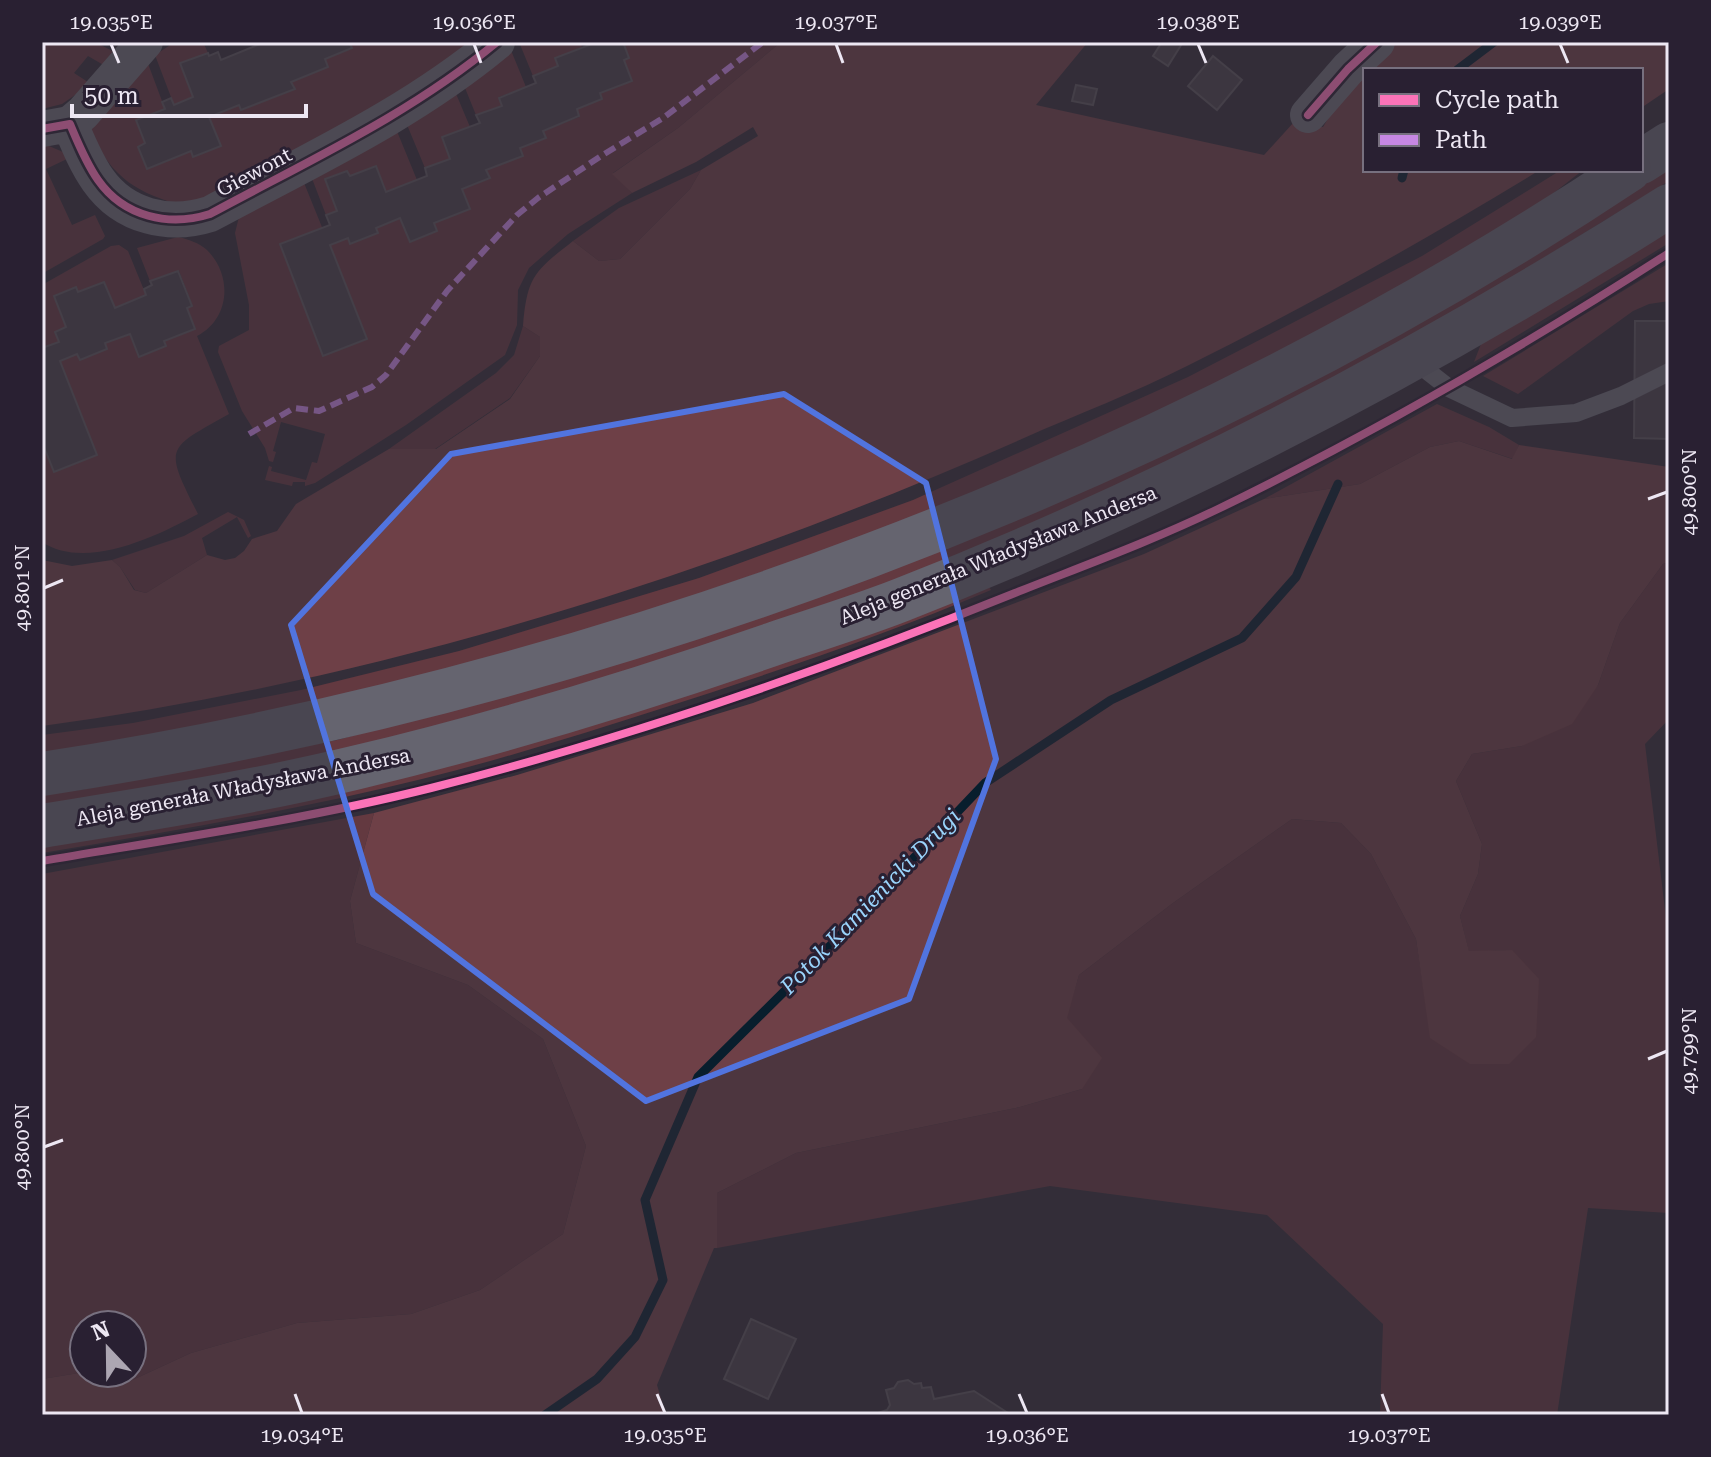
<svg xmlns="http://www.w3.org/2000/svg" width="1711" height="1457" font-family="'Roboto Serif',serif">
	<rect width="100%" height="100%" fill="#332e39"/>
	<g fill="#633940" fill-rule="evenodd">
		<polygon points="42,42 100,42 99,44 118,54 107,67 88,56 74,73 91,84 62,104 42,109"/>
		<polygon points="175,42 203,42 208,53 180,64 193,97 174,105 155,55"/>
		<path d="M349,42h124l-72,55 -215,110c-50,-15 -72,-27 -96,-75l1,-8 56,-63 18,48 -29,11 9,23 -7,4 9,22 44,-18 2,6 27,-12 -11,-28 30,-12 2,5 53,-20 -3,-8 34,-23 26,-10z"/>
		<polygon points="519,42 580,42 582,47 556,58 558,66 533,76"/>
		<polygon points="623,42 781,42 678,128 613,173 632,193 568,234 529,268 518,290 517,325 505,355 406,425 315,483 305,486 305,482 293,482 292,486 265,480 269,466 272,467 271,471 306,480 312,462 317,463 325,434 281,422 273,451 276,452 273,462 269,461 265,448 242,411 218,352 219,346 249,330 249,305 235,233 239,217 300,173 367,338 330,245 400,218 410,242 434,223 470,209 462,189 489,179 486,170 522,156 520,148 545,138 543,131 579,117 577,109 602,99 600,93 632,81 624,60 629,58"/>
		<polygon points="508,43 526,87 499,97 502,106 476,115 463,83"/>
		<polygon points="454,89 470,127 442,137 450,159 425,168 405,120"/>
		<polygon points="394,124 417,180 386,192 376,166 350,176 347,171 326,179 337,211 326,215 308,168"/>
		<polygon points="42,143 63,152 69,158 46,169 72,225 95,215 105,236 103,239 45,272 42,265"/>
		<polygon points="1669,167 1669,181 1413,338 1111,491 884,585 662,662 383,741 227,774 42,807 42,794 80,790 337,740 621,662"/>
		<polygon points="701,170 690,189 620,259 599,261 573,241 619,208"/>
		<polygon points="1561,170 1583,170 1546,199 1467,249 1328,327 1157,412 1010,478 887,529 588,632 307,705 42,755 42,735 133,723 301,690 459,651 699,578 913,500 1188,377 1422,256"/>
		<polygon points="1669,228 1669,243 1474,362 1481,344"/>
		<path d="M178,237c10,2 21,6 29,13 26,26 23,69 -10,86l32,78c-64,36 -65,32 -31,100 -41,22 -112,57 -156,28v-100l12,30 43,-17 -37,-94 17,-7 3,5 25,-16 25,-9 9,23 27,-11 -2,-5 31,-12 -8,-21 5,-3 -13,-34 -29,10 -13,-33z"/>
		<polygon points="119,245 128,251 146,295 115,308 104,282 78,292 76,287 66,327 55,332 59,342 42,348 42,285 111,246"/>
		<polygon points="1669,263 1669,301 1649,304 1633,311 1518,394 1483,376"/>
		<polygon points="523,326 540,337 540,356 510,398 435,449 389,449 496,373 514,355"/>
		<polygon points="1437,404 1489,427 1519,445 1513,459 1459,441 1430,447 1360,484 1264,499"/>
		<polygon points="228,512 244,520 251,536 248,538 237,517 202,538 207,555 146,593 135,590 120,567 112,560 184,536"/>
		<polygon points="1669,562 1669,719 1645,744 1669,943 1669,1213 1588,1208 1557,1415 1380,1415 1383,1324 1267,1215 1050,1186 717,1248 717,1193 796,1153 1020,1107 1082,1089 1066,1018 1079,975 1173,903 1292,819 1341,823 1371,854 1416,939 1431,1038 1512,950 1469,952 1460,916 1478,874 1482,844 1456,781 1472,754 1522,746 1598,685 1620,623 1663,564"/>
		<path d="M989,587l2,3c-108,46 -219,83 -331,119 -78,25 -157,50 -238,70 -125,31 -252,53 -380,74v-7z"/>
		<path d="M374,813l-24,88 6,42 112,42 75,54 43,107 -23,88 -83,56 -69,24 -114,9 -106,30 -65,30 -47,-10 -37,6v-505zM84,1325h48v48h-48z"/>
	</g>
	<g fill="#6e4047">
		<path d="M781,42h307l-52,63 228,50 30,-33 29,5 31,-52 35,-33h280v47l-28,19v-38h-276v100h175c-115,70 -232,136 -353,196 -53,27 -109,48 -163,72 -312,138 -643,242 -982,288v-166l30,6 40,-6 8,7 14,23 12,3 61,-38 18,5 10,-2 9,-7 8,-12 25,-8 19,-27 93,-55h47l74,-50 30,-43v-19l-17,-11c4,-50 12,-55 50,-85l26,20 21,-2 70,-70 11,-19 57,-34 -5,-9 -57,35 -64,31 -20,-19 66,-46z"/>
		<polygon points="1459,441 1512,459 1519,445 1669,467 1669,562 1663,564 1620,623 1598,685 1572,724 1522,746 1472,754 1456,781 1482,844 1478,874 1460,916 1469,951 1512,950 1539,979 1536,1037 1509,1064 1470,1064 1430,1038 1416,939 1371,854 1341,823 1292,819 1173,903 1079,975 1067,1018 1102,1058 1082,1089 1020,1107 796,1153 717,1193 717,1248 714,1248 657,1385 666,1415 42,1415 42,1379 79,1373 126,1383 191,1353 297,1323 411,1314 480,1290 563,1234 586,1146 543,1039 468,985 356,943 350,901 374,813 517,775 753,703 1144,554 1264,499 1360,484 1430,447"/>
	</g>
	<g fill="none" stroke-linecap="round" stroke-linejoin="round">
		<g stroke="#081e2d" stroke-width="9">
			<polyline points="1457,70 1494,42"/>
			<polyline points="1402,178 1404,170"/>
			<polyline points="545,1415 597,1379 635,1337 663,1280 645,1200 698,1077 831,945 985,783 1111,700 1242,638 1296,577 1338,484"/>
		</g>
	</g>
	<g fill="#48424a" stroke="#5a545b" stroke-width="2">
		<polygon points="265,42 349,42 352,48 325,59 328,67 291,82 295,89 241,110 239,105 209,117 221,146 193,157 191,151 147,169 138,147 145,143 136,120 165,109 162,102 171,98 174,105 193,97 180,63 208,53 209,56 218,52 221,60"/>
		<polygon points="591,42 623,42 629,58 624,60 632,81 600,93 602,99 577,109 579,116 543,131 546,138 520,148 523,156 486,170 490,178 462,189 470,209 434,223 437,231 410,242 400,218 376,228 378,233 350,244 348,238 330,245 367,339 323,356 280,244 330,225 326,215 337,211 325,179 347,171 350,176 376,166 386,192 427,176 425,168 450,159 442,137 480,123 476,115 502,106 499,98 536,83 533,76 558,66 555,58 592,44"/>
		<polygon points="1162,42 1183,42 1168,66 1153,56"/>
		<polygon points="1213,56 1242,80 1217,110 1188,86"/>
		<polygon points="1076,85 1097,89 1093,105 1072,101"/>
		<polygon points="178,271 192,306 187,308 195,329 164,341 166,346 139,357 130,334 105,343 107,349 80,360 77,354 60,361 97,455 54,472 42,442 42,348 59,342 55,332 66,327 54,296 76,287 78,292 104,282 115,308 146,295 144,289 152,285 150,281"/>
		<polygon points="1635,321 1669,321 1669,439 1634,438"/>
		<polygon points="751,1319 796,1339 768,1399 724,1379"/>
		<polygon points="908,1380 914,1384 921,1383 922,1388 931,1387 934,1399 974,1391 1011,1415 872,1415 887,1410 890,1405 886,1390 894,1388 898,1382"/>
	</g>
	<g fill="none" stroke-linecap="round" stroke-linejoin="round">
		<polyline stroke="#6a6b74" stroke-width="18" points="1412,359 1449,388 1512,418 1576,413 1621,396 1669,372"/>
		<g stroke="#6a6b74" stroke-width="36">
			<polyline points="1308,115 1348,69 1377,42"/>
			<polyline points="70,124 83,113 145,42"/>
			<path d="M42,129l28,-5c8,19 16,39 28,56 26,37 71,47 112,34 100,-54 199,-99 287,-172"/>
		</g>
		<g stroke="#65646f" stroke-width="44">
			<polyline points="1641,162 1669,144"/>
			<path d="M42,774c552,-85 1121,-294 1587,-604"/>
			<path d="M42,826c104,-17 209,-33 312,-58 143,-34 284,-77 422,-125 42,-14 84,-27 125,-43 269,-105 525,-240 768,-394"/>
		</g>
		<polyline stroke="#c787e3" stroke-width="6" stroke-dasharray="12 6" stroke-linecap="butt" points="249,434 294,408 319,411 372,387 386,375 447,291 517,215 538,198 601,156 663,118 763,42"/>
		<defs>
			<g id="cycleway">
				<polyline points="1308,115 1348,69 1377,42"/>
				<path d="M42,129l28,-5c8,19 16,39 28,56 26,37 71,47 112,34 100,-54 199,-99 287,-172"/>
				<path d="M42,861c130,-22 261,-41 389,-73 199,-50 393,-118 584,-195 68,-27 137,-52 203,-84 156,-76 305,-162 451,-256"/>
			</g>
		</defs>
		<use href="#cycleway" stroke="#292032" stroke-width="13"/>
		<use href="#cycleway" stroke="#fb73b8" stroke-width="8"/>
	</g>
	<path d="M0 0H1711V1457H0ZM784,394l142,89 70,276 -87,240 -263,102 -273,-207 -82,-269 160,-171z" fill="#332e39" fill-opacity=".55" fill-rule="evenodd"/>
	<path fill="none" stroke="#5174df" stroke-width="6" stroke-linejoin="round" d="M784,394l142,89 70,276 -87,240 -263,102 -273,-207 -82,-269 160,-171z"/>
	<path fill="none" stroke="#ede7f3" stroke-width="3" d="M111,44l8,19M474,44l7,19M836,44l7,19M1198,44l8,19M1560,44l8,19M1648,499l19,-7M44,588l19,-8M1648,1059l19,-8M44,1147l19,-7M295,1394l7,19M657,1394l8,19M1019,1394l8,19M1382,1394l7,19"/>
	<g text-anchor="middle" stroke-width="6" stroke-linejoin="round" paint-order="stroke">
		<g font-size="20" fill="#ede7f3" stroke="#292032">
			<text transform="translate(254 172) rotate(-28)" y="7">Giewont</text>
			<text transform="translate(998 555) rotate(-22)" y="7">Aleja generała Władysława Andersa</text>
			<text transform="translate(243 787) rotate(-11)" y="7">Aleja generała Władysława Andersa</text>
		</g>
		<g font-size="22" font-style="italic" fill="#9ad4fc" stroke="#292032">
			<text transform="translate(870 901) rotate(-46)" y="8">Potok Kamienicki Drugi</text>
		</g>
	</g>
	<rect width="1711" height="1457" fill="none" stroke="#292032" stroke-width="88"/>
	<rect x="1363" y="68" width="280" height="104" fill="#292032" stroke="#77707f" stroke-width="2"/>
	<rect x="1379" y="94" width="40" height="12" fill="#fb73b8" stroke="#77707f" stroke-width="2"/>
	<text x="1435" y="108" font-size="24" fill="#ede7f3">Cycle path</text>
	<rect x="1379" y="134" width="40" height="12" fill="#c787e3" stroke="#77707f" stroke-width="2"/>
	<text x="1435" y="148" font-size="24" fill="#ede7f3">Path</text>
	<g transform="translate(108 1349) rotate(338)"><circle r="38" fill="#292032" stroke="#77707f" stroke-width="2"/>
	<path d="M0-6L14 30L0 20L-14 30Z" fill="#aca6b2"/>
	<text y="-12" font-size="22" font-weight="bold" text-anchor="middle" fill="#ede7f3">N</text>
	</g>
	<path d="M72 104v12h234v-12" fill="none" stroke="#ede7f3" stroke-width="4"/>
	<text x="84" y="104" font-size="24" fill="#ede7f3" stroke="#292032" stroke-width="6" paint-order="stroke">50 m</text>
	<rect x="44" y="44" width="1623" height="1369" fill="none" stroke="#ede7f3" stroke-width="3"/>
	<g font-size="20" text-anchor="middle" fill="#ede7f3">
		<text x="111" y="29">19.035°E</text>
		<text x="474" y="29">19.036°E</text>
		<text x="836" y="29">19.037°E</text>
		<text x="1198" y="29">19.038°E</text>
		<text x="1560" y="29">19.039°E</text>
		<text transform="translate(1689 492) rotate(-90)" y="7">49.800°N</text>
		<text transform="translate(22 588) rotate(-90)" y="7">49.801°N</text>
		<text transform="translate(1689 1051) rotate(-90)" y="7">49.799°N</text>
		<text transform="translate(22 1147) rotate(-90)" y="7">49.800°N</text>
		<text x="302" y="1442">19.034°E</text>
		<text x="665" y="1442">19.035°E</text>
		<text x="1027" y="1442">19.036°E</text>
		<text x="1389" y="1442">19.037°E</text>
	</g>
</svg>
